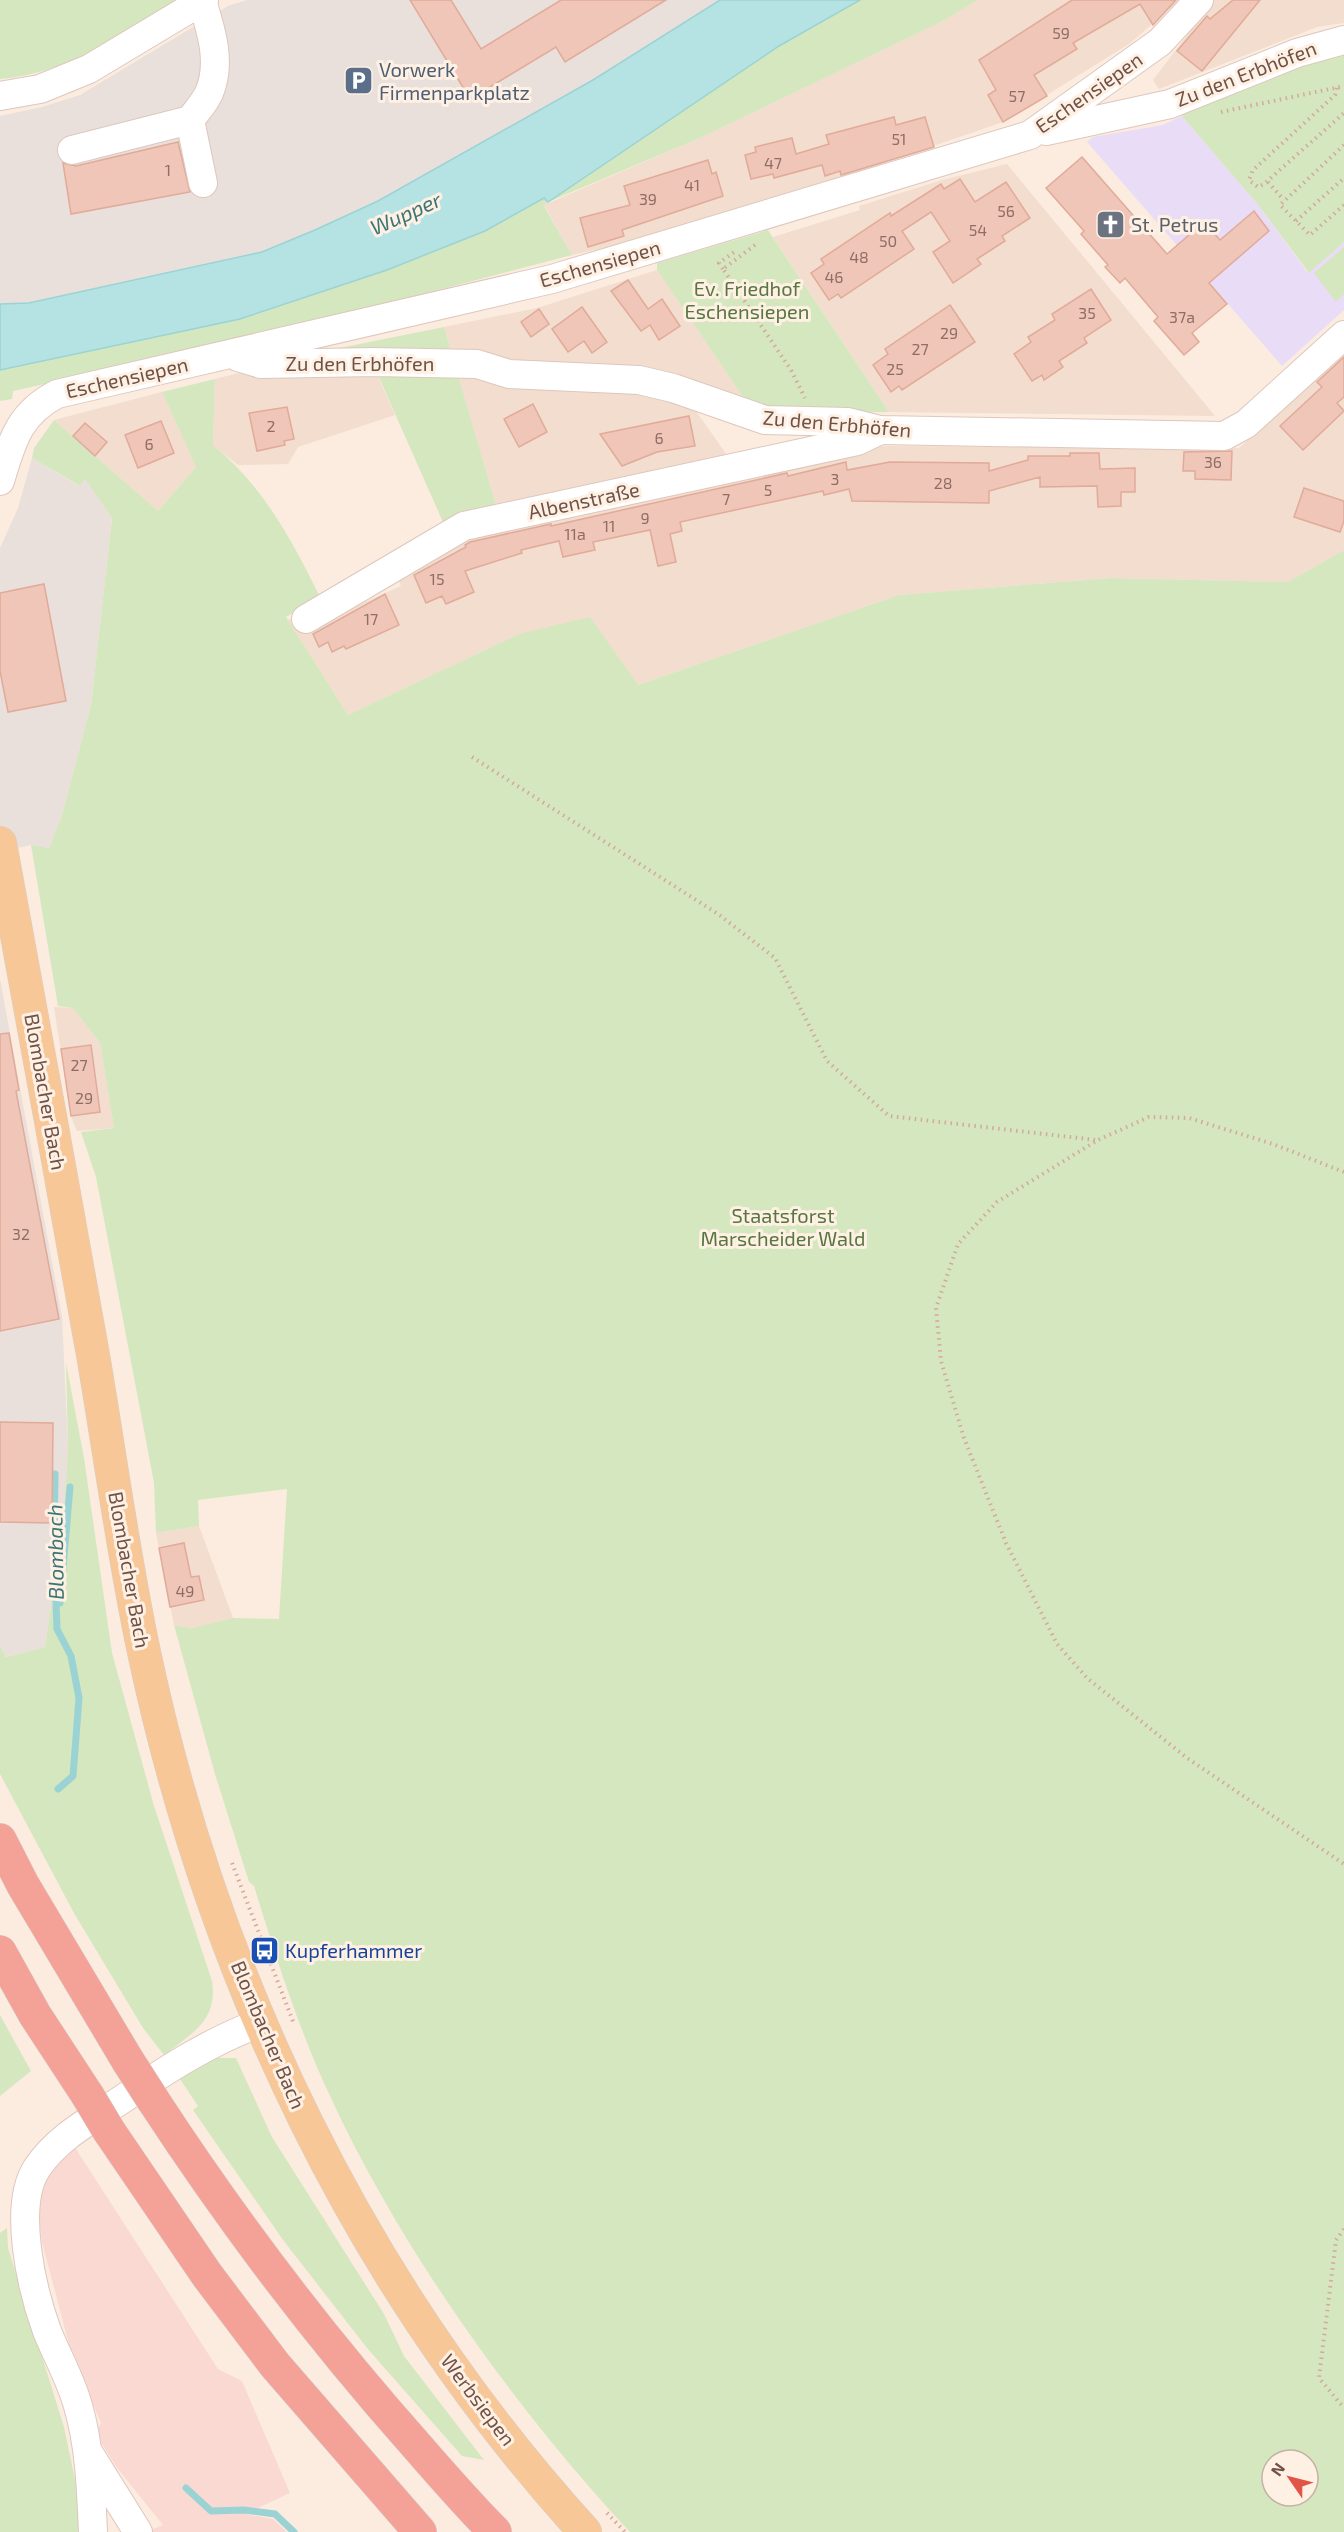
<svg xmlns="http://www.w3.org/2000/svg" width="1344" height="2532" font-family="'Exo 2',sans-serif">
	<rect width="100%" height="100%" fill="#fbecdf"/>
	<g fill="#f2ddce">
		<polygon points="978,0 1180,0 1129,44 1003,122 875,166 875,170 635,241 572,255 544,205 700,138 941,22"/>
		<polygon points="1214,0 1344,0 1344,23 1317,27 1159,89 1153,80"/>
		<polygon points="1007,164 1215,416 889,412 773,237 860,210 859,206 942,180"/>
		<polygon points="657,270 749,406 675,381 731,461 498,512 444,327 537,308"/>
		<polygon points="1344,354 1344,550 1288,582 1111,578 899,595 638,685 519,634 348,715 288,620 299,616 305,629 401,586 397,574 457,537 874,446 1239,448"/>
		<polygon points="374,368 395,415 298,447 288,464 238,465 213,445 215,379 243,372"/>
		<polygon points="162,392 196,467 158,511 54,420"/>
		<polygon points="54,1007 73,1008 100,1043 114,1128 77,1131 71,1116"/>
		<polygon points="199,1526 233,1618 191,1628 174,1625 156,1533"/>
	</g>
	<polygon fill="#fbd9d3" points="72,2143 218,2369 242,2381 290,2493 245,2514 273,2519 287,2532 145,2532 163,2525 117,2468 95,2433 101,2423 72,2356 42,2242 39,2220 40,2200 48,2171"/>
	<g fill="#e9e0db">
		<polygon points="247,0 720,0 593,80 378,201 315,230 262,252 29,303 0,304 0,116 42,107 80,95 228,6"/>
		<polygon points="32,458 79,486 85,478 112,518 91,705 62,815 49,848 31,845 0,852 0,548 18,508"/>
		<polygon points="0,979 62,1317 68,1447 63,1524 45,1647 6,1657 0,1646"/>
	</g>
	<polygon fill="#e9dcf7" points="1182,116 1259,206 1308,273 1344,242 1344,310 1282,366 1087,142 1093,137 1163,125"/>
	<g fill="#d5e7bf" fill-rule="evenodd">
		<path d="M0,0h178c-56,34 -111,74 -178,79z"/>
		<polygon points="860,0 978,0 941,22 700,138 548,202 544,206 572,255 253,338 13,391 12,399 0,401 0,370 240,319 387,270 485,231 544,198 548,202 779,46"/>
		<polygon points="1344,53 1344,242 1309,273 1259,206 1182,116 1186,110 1297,66"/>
		<polygon points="768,230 889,412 766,413 747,403 657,270 657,263"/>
		<polygon points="1344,247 1344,294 1336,302 1314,273"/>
		<polygon points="444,327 498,512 443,522 369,355 285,359"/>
		<path d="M215,379l-2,66c50,41 79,95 107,152l-34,20 62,98 171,-81 71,-17 48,68 261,-90 212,-17 177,4 56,-32v1982h-714c-115,-123 -230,-284 -300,-436 -32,-68 -54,-139 -76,-210l-5,-4 -34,-108 -41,-149 17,3 42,-10 46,1 8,-130 -89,11 1,26 -43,7 -2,-50 -58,-306 -15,-45 33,-4 -14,-85 -27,-35 -15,-2 -27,-161 18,3 13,-33 29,-110 21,-187 -27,-39 -5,7 -48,-28 2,-10 20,-28 104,91 38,-44 -34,-75zM1272,2460h36v36h-36z"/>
		<path d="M66,1363l18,95 28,195 42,153 58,175c6,40 -20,52 -48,74l-21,-27 -69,-115 -74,-139v-128l6,11 39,-10 18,-123 5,-77z"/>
		<polygon points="0,2015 31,2071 0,2096"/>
		<polygon points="210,2058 236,2058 272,2137 384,2314 404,2356 484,2460 462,2456 367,2348 283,2240 193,2110 198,2106 176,2073"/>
		<polygon points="7,2228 8,2248 64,2427 86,2532 0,2532 0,2233"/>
	</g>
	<polygon fill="#b5e3e3" stroke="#9bd3d4" stroke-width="1.5" points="720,0 860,0 779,46 548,202 544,198 485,231 387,270 240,319 0,370 0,304 29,303 262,252 315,230 378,201 593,80"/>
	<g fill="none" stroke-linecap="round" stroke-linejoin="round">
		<g stroke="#9bd3d4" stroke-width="7">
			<polyline points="55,1474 54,1548 57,1629 71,1656 79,1698 73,1776 58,1789"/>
			<polyline points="60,1603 70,1487"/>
			<polyline points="186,2488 211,2511 244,2510 275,2514 294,2532"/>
		</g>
	</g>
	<g fill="#efc6b8" stroke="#e1aa99" stroke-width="1.5">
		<polygon points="410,0 451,0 481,49 561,0 666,0 565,62 556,47 470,99"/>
		<polygon points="1072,0 1176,0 1153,25 1140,4 1073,43 1077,49 1034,75 1047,96 1003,122 988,95 996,90 979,60"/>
		<polygon points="1233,0 1260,0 1202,71 1177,51 1207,16 1210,19"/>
		<polygon points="894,117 896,125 925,117 934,147 841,175 840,171 825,176 822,165 774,178 773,174 751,179 745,155 756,152 755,147 792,138 796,154 829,144 826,135"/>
		<polygon points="178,142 190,192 71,214 63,163 76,166"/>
		<polygon points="1082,157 1167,254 1204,222 1220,240 1254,211 1269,231 1209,283 1227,304 1192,333 1199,342 1184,355 1154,321 1158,317 1125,278 1120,283 1105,267 1108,265 1081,234 1084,231 1046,188"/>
		<polygon points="708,160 712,174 716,172 723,196 622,230 624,236 588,247 580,218 630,205 624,186"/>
		<polygon points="960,179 975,202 1006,182 1030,218 1002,236 1005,241 977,259 981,264 953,283 933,252 950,241 931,212 902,231 914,249 841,298 838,294 829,300 811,273 824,264 821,259 890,213 891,216 941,184 944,189"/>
		<polygon points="628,280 648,309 662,299 680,326 659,340 650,325 641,331 611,291"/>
		<polygon points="1091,289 1111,320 1084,338 1087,343 1059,361 1063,367 1044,380 1042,375 1032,381 1014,354 1031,342 1028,337 1055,320 1052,314"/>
		<polygon points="950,305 975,342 902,390 899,386 891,392 873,365 888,354 885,349"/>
		<polygon points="582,307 607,342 592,353 584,341 568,352 552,329"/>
		<polygon points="539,309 549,324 531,337 521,322"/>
		<polygon points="1344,357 1344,397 1337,403 1344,411 1303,450 1280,426 1322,387 1317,382"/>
		<polygon points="533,404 547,432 519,447 504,419"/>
		<polygon points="287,407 294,439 284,441 285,445 257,451 249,413"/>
		<polygon points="689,416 695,446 657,452 622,466 600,434"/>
		<polygon points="161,421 174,453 138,468 125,435"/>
		<polygon points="85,423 107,442 95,456 73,436"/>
		<polygon points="1232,451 1231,480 1195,479 1195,471 1183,471 1184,452"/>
		<polygon points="1070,453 1099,453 1100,469 1135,468 1135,492 1121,492 1121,506 1098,507 1097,486 1040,487 1040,477 989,491 989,503 852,501 849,489 824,495 823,491 680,522 682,531 670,534 676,562 658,566 650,530 593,542 595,550 563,557 559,541 521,550 522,553 465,571 474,592 446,604 442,596 426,603 414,575 466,547 465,545 470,542 551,524 551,526 787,473 788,476 846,462 847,470 890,462 989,463 989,471 1028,460 1028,456 1070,456"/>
		<polygon points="1304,488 1344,501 1344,521 1340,532 1294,517"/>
		<polygon points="44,584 66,701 8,712 0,671 0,593"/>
		<polygon points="385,594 399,625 346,649 344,646 332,652 328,642 319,647 313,634"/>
		<polygon points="9,1033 19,1090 16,1091 59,1319 0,1331 0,1034"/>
		<polygon points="91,1045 100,1112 71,1116 61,1049"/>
		<polygon points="0,1422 53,1423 52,1523 0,1522"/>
		<polygon points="184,1543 191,1577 199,1576 204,1600 170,1607 159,1548"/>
	</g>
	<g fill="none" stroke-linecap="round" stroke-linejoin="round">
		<defs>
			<g id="minor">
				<polyline points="0,96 40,89 89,69 204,0"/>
				<path d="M190,120c6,-8 15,-18 19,-27 13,-30 2,-63 -7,-92"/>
				<polyline points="1046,131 1170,104 1297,53 1344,40"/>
				<polyline points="72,150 190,120 203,183"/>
				<polyline points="238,357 261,364 374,362 477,364 509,374 639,380 673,388 765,420 848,422 880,430 1224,436 1246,424 1344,335"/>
				<path d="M0,481c12,-39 18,-67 57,-87l495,-115 478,-144 130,-93 39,-42"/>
				<polyline points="306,619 464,526 857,441 880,430"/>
				<polyline points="90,2455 138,2532"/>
				<path d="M93,2532c-2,-42 -3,-85 -15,-126 -7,-26 -21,-50 -31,-75 -15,-41 -35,-125 -10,-163 20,-30 52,-47 81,-66 45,-30 90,-60 142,-79"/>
			</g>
			<path id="major" d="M0,843c31,171 63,341 93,512 17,99 30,199 51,297 69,326 216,633 441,880"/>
			<g id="highway">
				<polyline points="0,1840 23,1885 128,2061"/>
				<polyline points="0,1952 35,2015 88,2096"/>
				<path d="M153,2100c79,121 166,236 262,344 26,30 52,60 80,88"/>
				<polyline points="109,2131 207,2275 275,2365 420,2532"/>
			</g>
		</defs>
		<use href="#minor" stroke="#dec7bc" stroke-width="30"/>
		<use href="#major" stroke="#d7cecc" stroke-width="34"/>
		<use href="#highway" stroke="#d7cecc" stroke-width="34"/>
		<g stroke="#d3a99b" stroke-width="4" stroke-dasharray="1.5 4.5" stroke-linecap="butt">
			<polyline points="1337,88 1335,95 1253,170 1249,180 1258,187 1264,184 1344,113"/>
			<polyline points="1221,112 1344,86"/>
			<polyline points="1344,145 1280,205 1310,235 1344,205"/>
			<polyline points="1268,182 1284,200"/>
			<polyline points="1296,221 1344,178"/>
			<polyline points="755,245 723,269 791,370 805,398"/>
			<polyline points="723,269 719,263 737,250"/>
			<polyline points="472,757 718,914 775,958 827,1061 889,1116 1096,1140"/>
			<polyline points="1344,1172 1273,1144 1189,1118 1149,1117 1098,1140 997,1202 958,1244 936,1308 941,1361 964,1438 1006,1543 1057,1644 1087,1678 1187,1758 1344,1864"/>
			<polyline points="232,1863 294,2024"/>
			<polyline points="1344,2229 1336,2240 1319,2378 1344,2408"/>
			<polyline points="607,2513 625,2532"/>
		</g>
		<use href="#minor" stroke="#fff" stroke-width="28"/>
		<use href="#major" stroke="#f8c798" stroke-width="33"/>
		<use href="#highway" stroke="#f4a297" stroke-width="33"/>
		<defs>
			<g id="highway-bridge">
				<polyline points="128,2061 153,2100"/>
				<polyline points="88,2096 109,2131"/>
			</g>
		</defs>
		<use href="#highway-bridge" stroke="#d7cecc" stroke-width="34" stroke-linecap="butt"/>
		<use href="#highway-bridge" stroke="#f4a297" stroke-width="33"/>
	</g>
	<defs>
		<symbol id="parking-square" viewBox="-11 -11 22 22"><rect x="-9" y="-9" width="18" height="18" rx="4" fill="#5c6f8a" stroke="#fef1e4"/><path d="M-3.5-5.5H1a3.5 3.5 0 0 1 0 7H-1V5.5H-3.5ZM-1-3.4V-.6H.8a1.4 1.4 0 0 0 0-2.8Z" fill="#fff"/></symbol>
		<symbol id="church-square" viewBox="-11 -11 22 22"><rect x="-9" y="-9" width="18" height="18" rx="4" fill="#6b7280" stroke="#fef1e4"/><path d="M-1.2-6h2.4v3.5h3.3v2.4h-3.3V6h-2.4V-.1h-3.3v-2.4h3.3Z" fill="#fff"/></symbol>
		<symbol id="bus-square" viewBox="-11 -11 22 22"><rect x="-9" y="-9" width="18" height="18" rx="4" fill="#1a4fb4" stroke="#fef1e4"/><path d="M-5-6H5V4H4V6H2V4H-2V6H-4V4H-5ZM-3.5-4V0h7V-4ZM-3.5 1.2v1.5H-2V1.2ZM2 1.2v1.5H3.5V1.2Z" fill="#fff"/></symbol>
	</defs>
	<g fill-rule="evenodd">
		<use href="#parking-square" x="342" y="64" width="33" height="33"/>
		<use href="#church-square" x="1094" y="208" width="33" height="33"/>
		<use href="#bus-square" x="248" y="1934" width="33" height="33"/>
	</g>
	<g text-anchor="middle" stroke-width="6" stroke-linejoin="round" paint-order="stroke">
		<g font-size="16" fill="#906e64">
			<text x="1061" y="39">59</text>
			<text x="1017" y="102">57</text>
			<text x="899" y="145">51</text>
			<text x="773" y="169">47</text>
			<text x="168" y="176">1</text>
			<text x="692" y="191">41</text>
			<text x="648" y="205">39</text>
			<text x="1006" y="217">56</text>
			<text x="978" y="236">54</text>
			<text x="888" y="247">50</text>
			<text x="859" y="263">48</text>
			<text x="834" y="283">46</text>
			<text x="1087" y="319">35</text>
			<text x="1182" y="323">37a</text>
			<text x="949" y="339">29</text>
			<text x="920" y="355">27</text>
			<text x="895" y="375">25</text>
			<text x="271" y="432">2</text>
			<text x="659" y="444">6</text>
			<text x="149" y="450">6</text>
			<text x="1213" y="468">36</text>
			<text x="835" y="485">3</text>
			<text x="943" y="489">28</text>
			<text x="768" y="496">5</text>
			<text x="726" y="505">7</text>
			<text x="645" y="524">9</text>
			<text x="609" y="532">11</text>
			<text x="575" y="540">11a</text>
			<text x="437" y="585">15</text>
			<text x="371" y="625">17</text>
			<text x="79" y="1071">27</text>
			<text x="84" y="1104">29</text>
			<text x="21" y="1240">32</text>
			<text x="185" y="1597">49</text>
		</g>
		<g font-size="20" fill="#4e5e75" stroke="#fef1e4" text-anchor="start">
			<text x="379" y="77">Vorwerk<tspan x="379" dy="23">Firmenparkplatz</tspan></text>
		</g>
		<g font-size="20" fill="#705148" stroke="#fef1e4">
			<text transform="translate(1246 74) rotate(-21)" y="7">Zu den Erbhöfen</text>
			<text transform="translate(1089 93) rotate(-35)" y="7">Eschensiepen</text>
			<text transform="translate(600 264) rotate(-16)" y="7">Eschensiepen</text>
			<text x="360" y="371">Zu den Erbhöfen</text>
			<text transform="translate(127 378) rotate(-13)" y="7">Eschensiepen</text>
			<text transform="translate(837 424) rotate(5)" y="7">Zu den Erbhöfen</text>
			<text transform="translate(584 501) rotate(-12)" y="7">Albenstraße</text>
			<text transform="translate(45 1092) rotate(80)" y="7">Blombacher Bach</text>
			<text transform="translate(129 1570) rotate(80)" y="7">Blombacher Bach</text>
			<text transform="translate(268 2035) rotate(67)" y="7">Blombacher Bach</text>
			<text transform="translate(478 2400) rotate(53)" y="7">Werbsiepen</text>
		</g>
		<g font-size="20" fill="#5b616d" stroke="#fef1e4" text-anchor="start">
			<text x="1131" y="232">St. Petrus</text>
		</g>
		<g font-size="20" fill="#577641" stroke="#fef1e4">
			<text x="747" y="296">Ev. Friedhof<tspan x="747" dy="23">Eschensiepen</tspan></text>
			<text x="783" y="1223">Staatsforst<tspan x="783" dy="23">Marscheider Wald</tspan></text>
		</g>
		<g font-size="20" fill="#164399" stroke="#fef1e4" text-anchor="start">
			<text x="285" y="1958">Kupferhammer</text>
		</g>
		<g font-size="21" font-style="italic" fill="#3d7476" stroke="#fef1e4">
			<text transform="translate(406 214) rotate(-24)" y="7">Wupper</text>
			<text transform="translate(56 1552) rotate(-91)" y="7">Blombach</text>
		</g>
	</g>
	<g transform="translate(1290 2478) rotate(305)"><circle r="28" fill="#fef1e4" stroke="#c5b1a6" stroke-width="1.5"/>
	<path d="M0-4.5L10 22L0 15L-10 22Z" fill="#e25447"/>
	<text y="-9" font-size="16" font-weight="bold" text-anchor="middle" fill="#705148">N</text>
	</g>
</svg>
